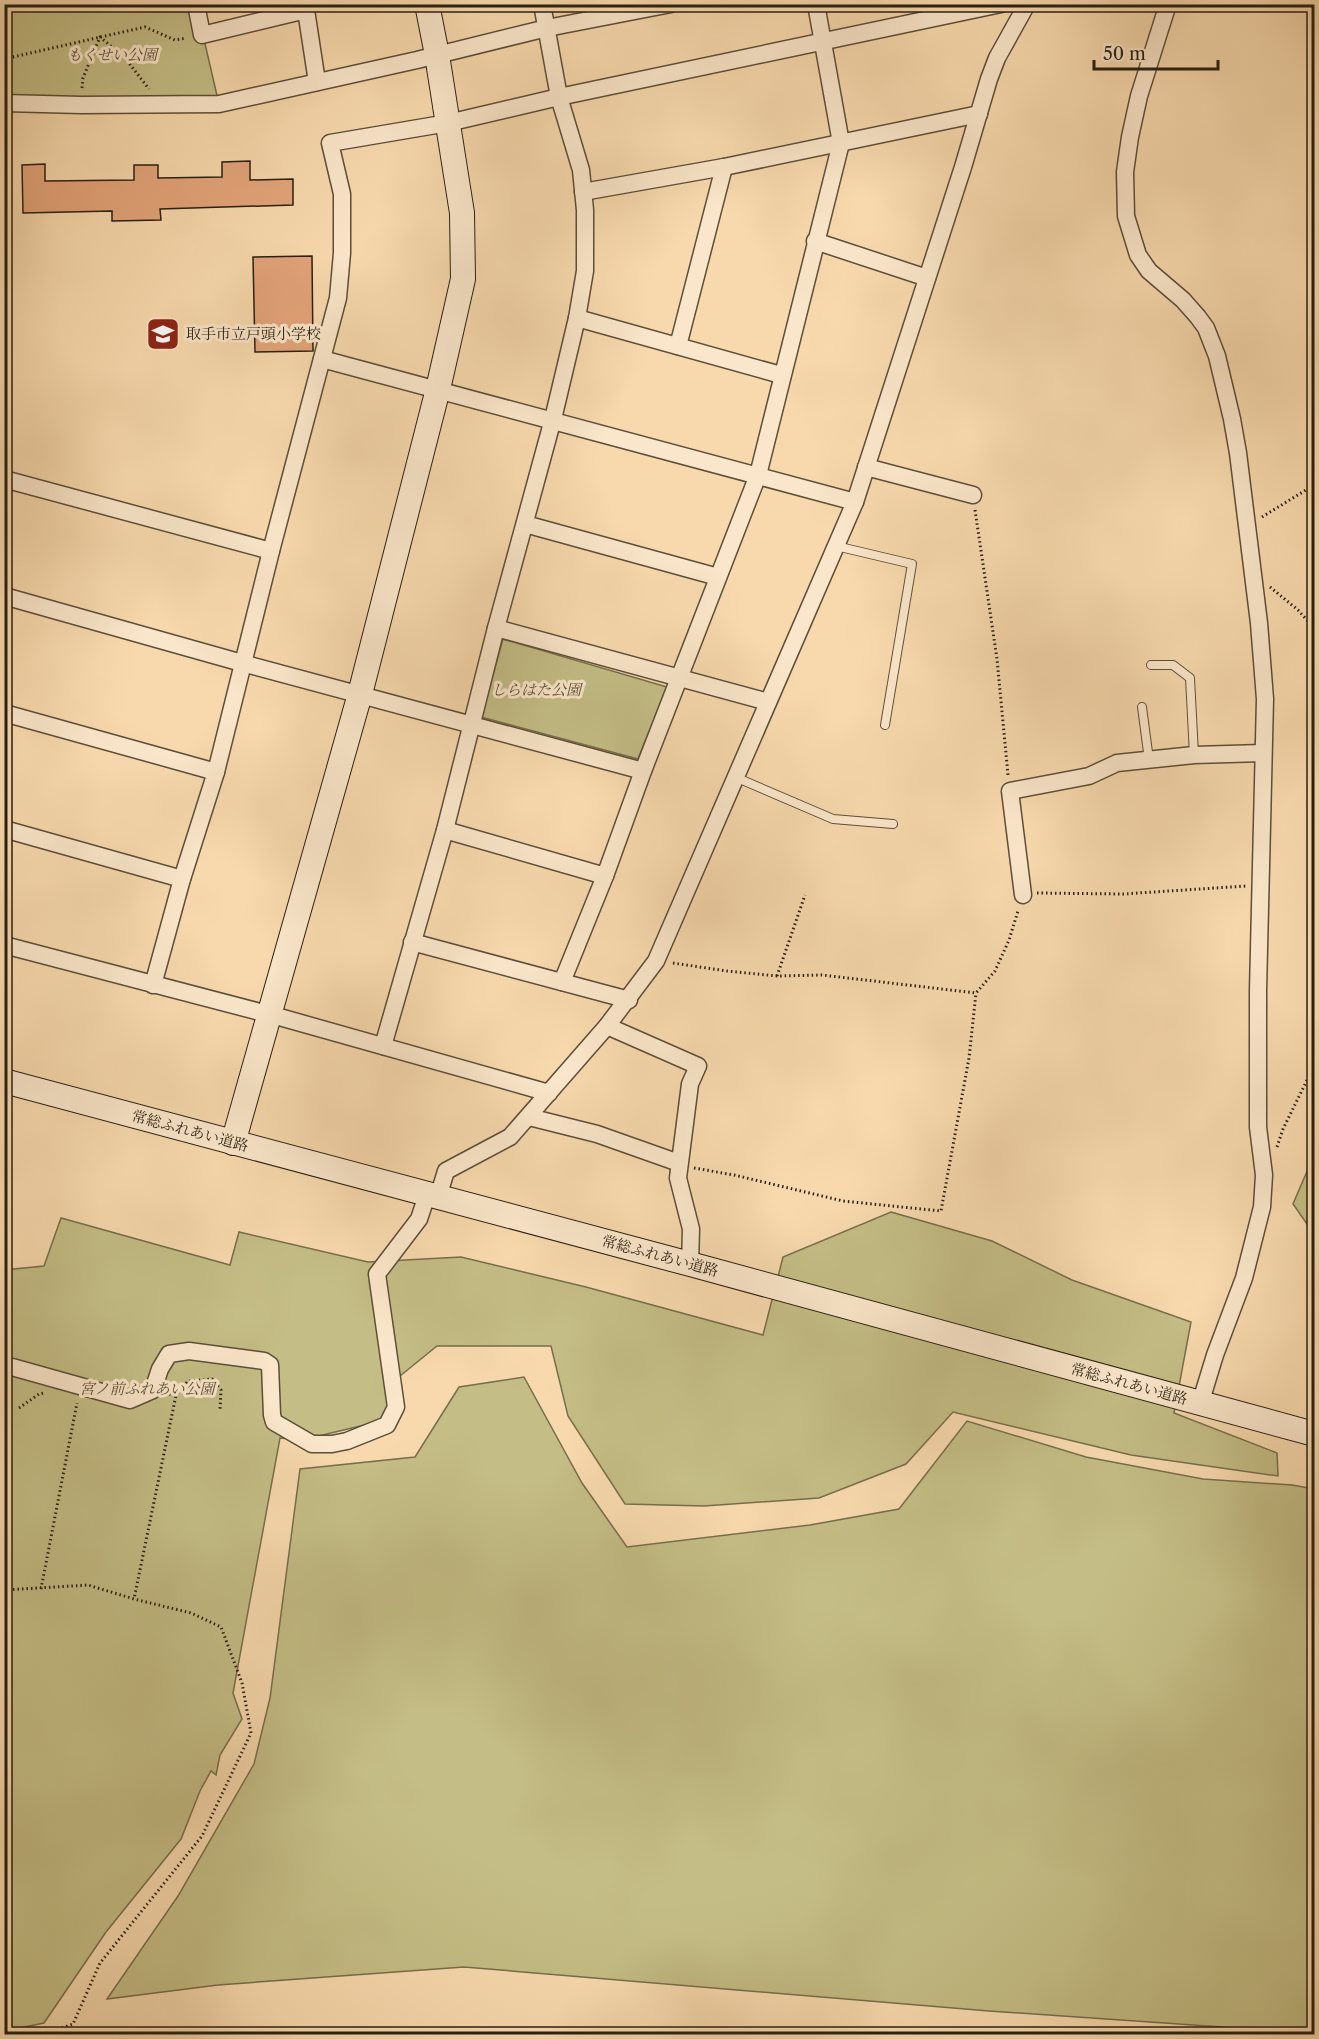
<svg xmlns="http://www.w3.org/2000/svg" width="1319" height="2039" font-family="'Libre Caslon Text','Noto Serif JP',serif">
	<rect width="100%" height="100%" fill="#f7d9ad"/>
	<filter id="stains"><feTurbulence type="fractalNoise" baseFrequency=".00333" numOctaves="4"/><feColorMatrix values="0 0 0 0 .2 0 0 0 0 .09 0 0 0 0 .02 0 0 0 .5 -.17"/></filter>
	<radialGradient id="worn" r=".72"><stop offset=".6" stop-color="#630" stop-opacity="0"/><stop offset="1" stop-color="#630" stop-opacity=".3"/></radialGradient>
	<g fill="#c4bd85" stroke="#766e4b" stroke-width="1.5">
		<polygon points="5,5 196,5 219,104 5,103"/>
		<polygon points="503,639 667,687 638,759 481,717"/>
		<polygon points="1308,1169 1314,1170 1314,1234 1293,1204"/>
		<polygon points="891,1212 992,1241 1072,1280 1191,1322 1174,1413 1277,1453 1278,1476 1131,1455 953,1412 906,1464 819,1498 704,1506 625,1504 568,1416 551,1346 437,1346 400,1376 401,1395 381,1421 302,1440 280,1438 233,1693 242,1719 220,1755 216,1775 211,1771 200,1791 181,1839 106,1932 44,2023 5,2031 4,1270 44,1266 61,1218 230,1265 239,1232 368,1262 461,1257 586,1287 763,1335 783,1257"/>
		<polygon points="524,1377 582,1483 627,1547 810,1525 899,1509 967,1421 1086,1457 1203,1479 1292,1485 1314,1489 1314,2034 1280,2034 1251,2029 989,2011 464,1967 218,1985 107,1999 178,1896 254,1764 270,1698 300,1469 415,1457 459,1387"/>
	</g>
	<g fill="#e3a47a" stroke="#291f11" stroke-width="1.5">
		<polygon points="250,161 250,180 293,179 293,205 160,209 161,220 112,221 112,211 23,213 22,165 45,164 45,181 134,180 134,165 158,165 158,178 222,177 222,162"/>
		<polygon points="312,256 313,351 255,352 253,257"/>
	</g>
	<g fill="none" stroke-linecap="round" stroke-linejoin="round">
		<defs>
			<g id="lane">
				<polyline points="836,546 912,564 885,725"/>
				<polyline points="1151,665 1173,665 1190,678 1194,755"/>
				<polyline points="1142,707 1149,760"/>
				<polyline points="735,777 833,819 893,824"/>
			</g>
			<g id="street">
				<polyline points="196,4 202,35 306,10 305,4"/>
				<polyline points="1168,4 1139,96 1130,137 1125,172 1126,216 1138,255 1149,271 1183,300 1198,317 1206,328 1217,356 1232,419 1238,453 1259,623 1265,699 1258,991 1258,1127 1264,1175 1262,1207 1244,1278 1215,1355 1200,1404"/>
				<polyline points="306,10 317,82"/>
				<polyline points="4,103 81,105 219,104 417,60 547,28 671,4"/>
				<polyline points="583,192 724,167 979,114"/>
				<polyline points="815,241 927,278"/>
				<polyline points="577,318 781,375"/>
				<polyline points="678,346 724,167"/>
				<polyline points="322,359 855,502"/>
				<polyline points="866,467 973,495"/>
				<polyline points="4,479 271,551"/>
				<polyline points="525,524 718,577"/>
				<polyline points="4,596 242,663 643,771"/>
				<polyline points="496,628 768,702"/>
				<polyline points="4,713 216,772"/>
				<polyline points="4,829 182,879"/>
				<polyline points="445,830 605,876"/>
				<polyline points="1023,895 1010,791 1089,776 1117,763 1194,755 1263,753"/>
				<polyline points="412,942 629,1000"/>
				<polyline points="4,945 283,1018 549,1093"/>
				<polyline points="562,982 605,876 643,771 758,475 841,143 816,4"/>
				<polyline points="153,985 182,879 216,772 271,551 338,298 342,253 342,194 330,143 448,123 559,97 1001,4"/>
				<polyline points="607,1026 698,1066 690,1084 678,1178 691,1229 690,1264"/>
				<polyline points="383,1046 445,830 496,628 553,419 577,318 585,271 585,210 581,170 559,97 542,4"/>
				<polyline points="529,1117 597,1134 679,1163"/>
				<polyline points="438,1197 446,1171 510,1137 607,1026 656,961 855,502 963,167 989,79 997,58 1027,4"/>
				<polyline points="4,1367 12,1367 130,1400 153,1390 160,1369 169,1354 189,1351 264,1361 270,1365 272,1415 274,1422 312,1444 332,1444 347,1441 387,1425 396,1407 377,1274 419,1219 427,1195"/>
			</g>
			<g id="secondary">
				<polyline points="4,1081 690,1264 1314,1434"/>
				<polyline points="233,1143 360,694 438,389 463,279 462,213 437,55 427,4"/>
			</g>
		</defs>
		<use href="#lane" stroke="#5c4e38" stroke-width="10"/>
		<use href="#street" stroke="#5c4e38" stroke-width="19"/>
		<use href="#secondary" stroke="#291f11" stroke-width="26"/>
		<g stroke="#291f11" stroke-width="3" stroke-dasharray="1.5 3" stroke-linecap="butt">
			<polyline points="4,59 145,27 175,40 186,38"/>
			<polyline points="82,88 83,78 100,37 125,58 149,89"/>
			<polyline points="975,510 997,659 1008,775"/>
			<polyline points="1262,517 1314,485"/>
			<polyline points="1270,587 1298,610 1314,628"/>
			<polyline points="1037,893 1123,894 1246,886"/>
			<polyline points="673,963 727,971 777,976 822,975 976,993 995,971 1009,940 1018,911"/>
			<polyline points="777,976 805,895"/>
			<polyline points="1277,1147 1283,1129 1314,1066"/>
			<polyline points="694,1168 734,1175 843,1201 941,1211 969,1058 976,993"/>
			<polyline points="169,1394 176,1395 188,1381 212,1379 221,1390 220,1410"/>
			<polyline points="19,1408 39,1394 44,1393"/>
			<polyline points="41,1589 77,1403"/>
			<polyline points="4,1590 88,1585 134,1599 176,1395"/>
			<polyline points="45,2034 73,2024 100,1963 202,1836 251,1733 242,1683 221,1627 191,1613 134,1599"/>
		</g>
		<use href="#lane" stroke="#fae6ca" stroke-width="8"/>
		<use href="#street" stroke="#fae6ca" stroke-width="16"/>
		<use href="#secondary" stroke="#fae6ca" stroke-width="24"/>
	</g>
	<defs>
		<symbol id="school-square" viewBox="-11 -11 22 22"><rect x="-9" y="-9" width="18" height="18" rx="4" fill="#8f2418" stroke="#fae6ca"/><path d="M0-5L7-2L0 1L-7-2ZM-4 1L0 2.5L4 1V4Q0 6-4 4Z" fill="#fff"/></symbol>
	</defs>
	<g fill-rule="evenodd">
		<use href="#school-square" x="144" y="315" width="38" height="38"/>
	</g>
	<g text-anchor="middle" stroke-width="6" stroke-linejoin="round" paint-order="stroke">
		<g font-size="15" font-style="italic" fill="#584e34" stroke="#fae6ca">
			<text x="112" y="60">もくせい公園</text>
			<text x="536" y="695">しらはた公園</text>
			<text x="147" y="1394">宮ノ前ふれあい公園</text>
		</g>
		<g font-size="15" fill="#291f11" stroke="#fae6ca" text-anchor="start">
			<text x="186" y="339">取手市立戸頭小学校</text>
		</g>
		<g font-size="15" fill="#291f11" stroke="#fae6ca">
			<text transform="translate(190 1131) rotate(15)" y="5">常総ふれあい道路</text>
			<text transform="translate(660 1256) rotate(15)" y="5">常総ふれあい道路</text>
			<text transform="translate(1129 1384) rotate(15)" y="5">常総ふれあい道路</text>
		</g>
	</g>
	<rect width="1319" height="2039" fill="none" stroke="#f7d9ad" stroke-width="24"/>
	<rect x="6" y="6" width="1307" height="2027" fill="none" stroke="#291f11" stroke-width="3"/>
	<rect x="12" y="12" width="1295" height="2015" fill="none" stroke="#291f11" stroke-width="1.5"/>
	<path d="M1094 60v9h124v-9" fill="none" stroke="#291f11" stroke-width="3"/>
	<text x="1103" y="60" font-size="18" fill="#291f11" stroke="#fae6ca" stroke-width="4.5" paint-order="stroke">50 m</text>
	<rect width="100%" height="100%" filter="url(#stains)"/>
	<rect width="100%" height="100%" fill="url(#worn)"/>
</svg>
